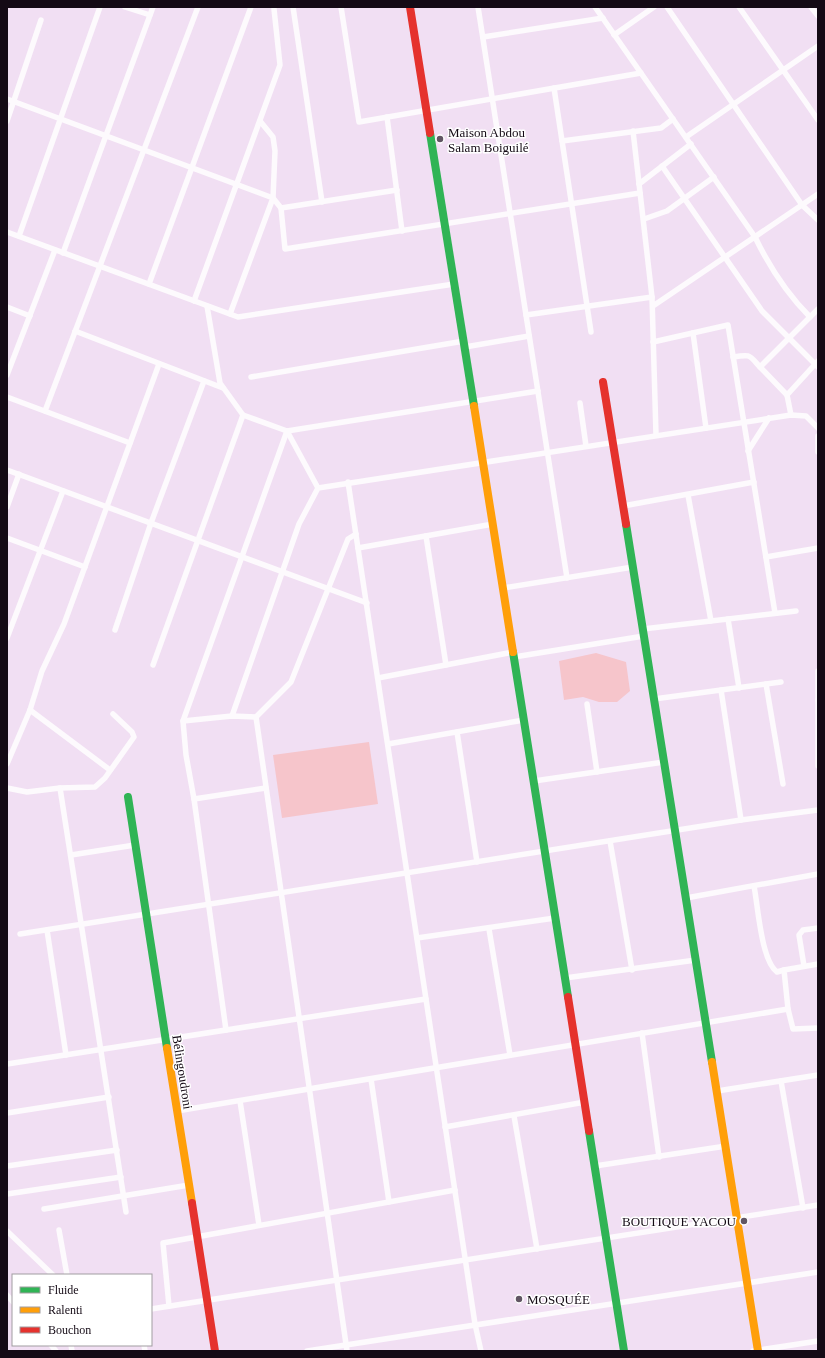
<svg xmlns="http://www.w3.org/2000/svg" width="825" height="1358" font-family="'Times New Roman',serif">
	<rect width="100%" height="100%" fill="#f1dff3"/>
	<g fill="#f6c5cb">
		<polygon points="596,653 626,662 630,691 617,702 599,702 583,697 564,700 559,661"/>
		<polygon points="369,742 378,804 282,818 273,755"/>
	</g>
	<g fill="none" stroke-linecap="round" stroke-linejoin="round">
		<g stroke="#fdfafd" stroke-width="5.5">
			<polyline points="125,7 150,15"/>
			<polyline points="293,7 322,202"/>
			<polyline points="341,7 359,122 641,73"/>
			<polyline points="478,7 567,578"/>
			<path d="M595,7l160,230c15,31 31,56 55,80"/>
			<polyline points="667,7 802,205 818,220"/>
			<polyline points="739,7 818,120"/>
			<polyline points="811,7 818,16"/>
			<polyline points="614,35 654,7"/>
			<polyline points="483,37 603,18"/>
			<polyline points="554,88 591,332"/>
			<polyline points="7,99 273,198 230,314"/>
			<polyline points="387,117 402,231"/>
			<polyline points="7,121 41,20"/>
			<polyline points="260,121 273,137 275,151 273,198 281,208 285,249 640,193"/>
			<polyline points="633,131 652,297 656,435"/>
			<polyline points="686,137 818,46"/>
			<polyline points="562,141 661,128 673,119"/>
			<polyline points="662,166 762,311 818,367"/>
			<polyline points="639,184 691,144"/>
			<polyline points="281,208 397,190"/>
			<polyline points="644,219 667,211 714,177"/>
			<polyline points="7,232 238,317 454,284"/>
			<polyline points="19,236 100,7"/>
			<polyline points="63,253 153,7"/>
			<polyline points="149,284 251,7"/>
			<polyline points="194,301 280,65 274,9"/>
			<polyline points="653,306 818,194"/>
			<polyline points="7,307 30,316"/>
			<polyline points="526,315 652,297"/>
			<polyline points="75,331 223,388"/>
			<polyline points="693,333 706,428"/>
			<polyline points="653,342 728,325 775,613"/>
			<polyline points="465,347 529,336"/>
			<path d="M733,357c18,-3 16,-2 27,10l58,-58"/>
			<polyline points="760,367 787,395"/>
			<polyline points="7,375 55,250"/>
			<polyline points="251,377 464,341"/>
			<polyline points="7,397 130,443"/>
			<polyline points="580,403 586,446"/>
			<polyline points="45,411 198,7"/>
			<polyline points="243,415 287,431 538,391"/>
			<polyline points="791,415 787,395 818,361"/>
			<polyline points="287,431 318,488"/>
			<polyline points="818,436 818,452"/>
			<polyline points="748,451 769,418"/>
			<polyline points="7,470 367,603"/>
			<polyline points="348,482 475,1324 481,1351"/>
			<polyline points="688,495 711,621"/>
			<polyline points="623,506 754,482"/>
			<polyline points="7,507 19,474"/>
			<polyline points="426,536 446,665"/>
			<polyline points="7,538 85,567"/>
			<polyline points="358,548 493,524"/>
			<polyline points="766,557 818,548"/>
			<polyline points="503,588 633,567"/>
			<polyline points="728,619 739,688"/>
			<polyline points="643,629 796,611"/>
			<polyline points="115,630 151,523 204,381"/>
			<polyline points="7,638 63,491"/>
			<polyline points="514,657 644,636"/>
			<polyline points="153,665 243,415 220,383 207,306"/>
			<polyline points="378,678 513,652"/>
			<polyline points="766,684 783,784"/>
			<polyline points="721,690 741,820"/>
			<polyline points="654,699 781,682"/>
			<polyline points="818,700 818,766"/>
			<polyline points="818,700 818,671"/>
			<polyline points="587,704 597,772"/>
			<polyline points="30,710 110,770"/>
			<polyline points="232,716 299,524 318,488 791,415 806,416 818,428"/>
			<polyline points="256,717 347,1351"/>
			<polyline points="183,721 232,716 256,717 291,682 348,539 356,534"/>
			<polyline points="457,732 477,862"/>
			<polyline points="388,744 524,720"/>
			<polyline points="7,764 30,710 42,671 64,624 159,364"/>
			<polyline points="534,781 664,762"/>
			<polyline points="7,788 27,792 60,788 95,787 105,778 134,737 132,732 113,714"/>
			<polyline points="60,788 126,1212"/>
			<polyline points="194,799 266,788"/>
			<polyline points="610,841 632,970"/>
			<polyline points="71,855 135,845"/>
			<path d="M754,886c4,20 7,74 23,86l7,-2"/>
			<polyline points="686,898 818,874"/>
			<polyline points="489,929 510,1055"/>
			<polyline points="47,930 66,1055"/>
			<polyline points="20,934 741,820 818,810"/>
			<polyline points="417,938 555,918"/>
			<polyline points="818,964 784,970 788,1009 793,1029 818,1028"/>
			<polyline points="804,966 799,935 803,930 818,928"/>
			<polyline points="565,978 696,960"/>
			<polyline points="226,1030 194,799 186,755 183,721 287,431"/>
			<polyline points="642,1033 659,1157"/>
			<polyline points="7,1064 426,999"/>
			<polyline points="371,1079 389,1202"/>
			<polyline points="781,1081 803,1208"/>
			<polyline points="717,1091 818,1075"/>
			<polyline points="240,1101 259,1225"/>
			<polyline points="177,1111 788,1009"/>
			<polyline points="7,1113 109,1097"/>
			<polyline points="514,1116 537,1249"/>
			<polyline points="445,1127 585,1102"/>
			<polyline points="7,1166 117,1150"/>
			<polyline points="595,1166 726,1146"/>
			<polyline points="7,1194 121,1177"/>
			<polyline points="44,1209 189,1185"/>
			<polyline points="59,1230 67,1275"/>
			<polyline points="7,1231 53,1275"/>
			<polyline points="7,1295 13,1302"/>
			<polyline points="169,1306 163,1243 455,1190"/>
			<polyline points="151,1309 818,1205"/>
			<polyline points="51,1345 56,1351"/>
			<polyline points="71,1345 72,1351"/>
			<polyline points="144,1345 145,1351"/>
			<polyline points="307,1351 818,1272"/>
			<polyline points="753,1351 818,1341"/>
		</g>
		<g stroke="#30b455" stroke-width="8">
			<polyline points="430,133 474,406"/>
			<polyline points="626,524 712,1062"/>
			<polyline points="513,652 568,997"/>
			<polyline points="128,797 167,1048"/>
			<polyline points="589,1131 624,1351"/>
		</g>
		<g stroke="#ff9f0a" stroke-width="8">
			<polyline points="474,406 513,652"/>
			<polyline points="167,1048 192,1203"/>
			<polyline points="712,1062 758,1351"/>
		</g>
		<g stroke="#e5322d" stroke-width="8">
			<polyline points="410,7 430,133"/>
			<polyline points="603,382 626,524"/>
			<polyline points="568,997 589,1131"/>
			<polyline points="192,1203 215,1351"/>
		</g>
	</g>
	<g fill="#615563" stroke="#fff" stroke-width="1.5">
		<circle cx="440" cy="139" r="4"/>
		<circle cx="744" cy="1221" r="4"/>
		<circle cx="519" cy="1299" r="4"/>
	</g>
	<g text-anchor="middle" stroke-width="3" stroke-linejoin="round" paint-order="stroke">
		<g font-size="13" fill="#140a15" stroke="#fff" text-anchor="start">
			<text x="448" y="137">Maison Abdou<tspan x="448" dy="15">Salam Boiguilé</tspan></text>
			<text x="736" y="1226" text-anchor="end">BOUTIQUE YACOU</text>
			<text x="527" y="1304">MOSQUÉE</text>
		</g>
		<g font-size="13" fill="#140a15" stroke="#fff">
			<text transform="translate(183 1072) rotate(81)" y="5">Bélingoudroni</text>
		</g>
	</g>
	<rect width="825" height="1358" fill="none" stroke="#140a15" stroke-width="16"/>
	<rect x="12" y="1274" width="140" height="72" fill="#ffffff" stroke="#a19da1"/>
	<rect x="20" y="1287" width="20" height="6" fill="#30b455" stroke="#a19da1"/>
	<text x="48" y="1294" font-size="12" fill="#140a15">Fluide</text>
	<rect x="20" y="1307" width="20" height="6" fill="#ff9f0a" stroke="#a19da1"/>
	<text x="48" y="1314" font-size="12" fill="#140a15">Ralenti</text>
	<rect x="20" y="1327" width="20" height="6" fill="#e5322d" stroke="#a19da1"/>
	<text x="48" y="1334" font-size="12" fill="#140a15">Bouchon</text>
</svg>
